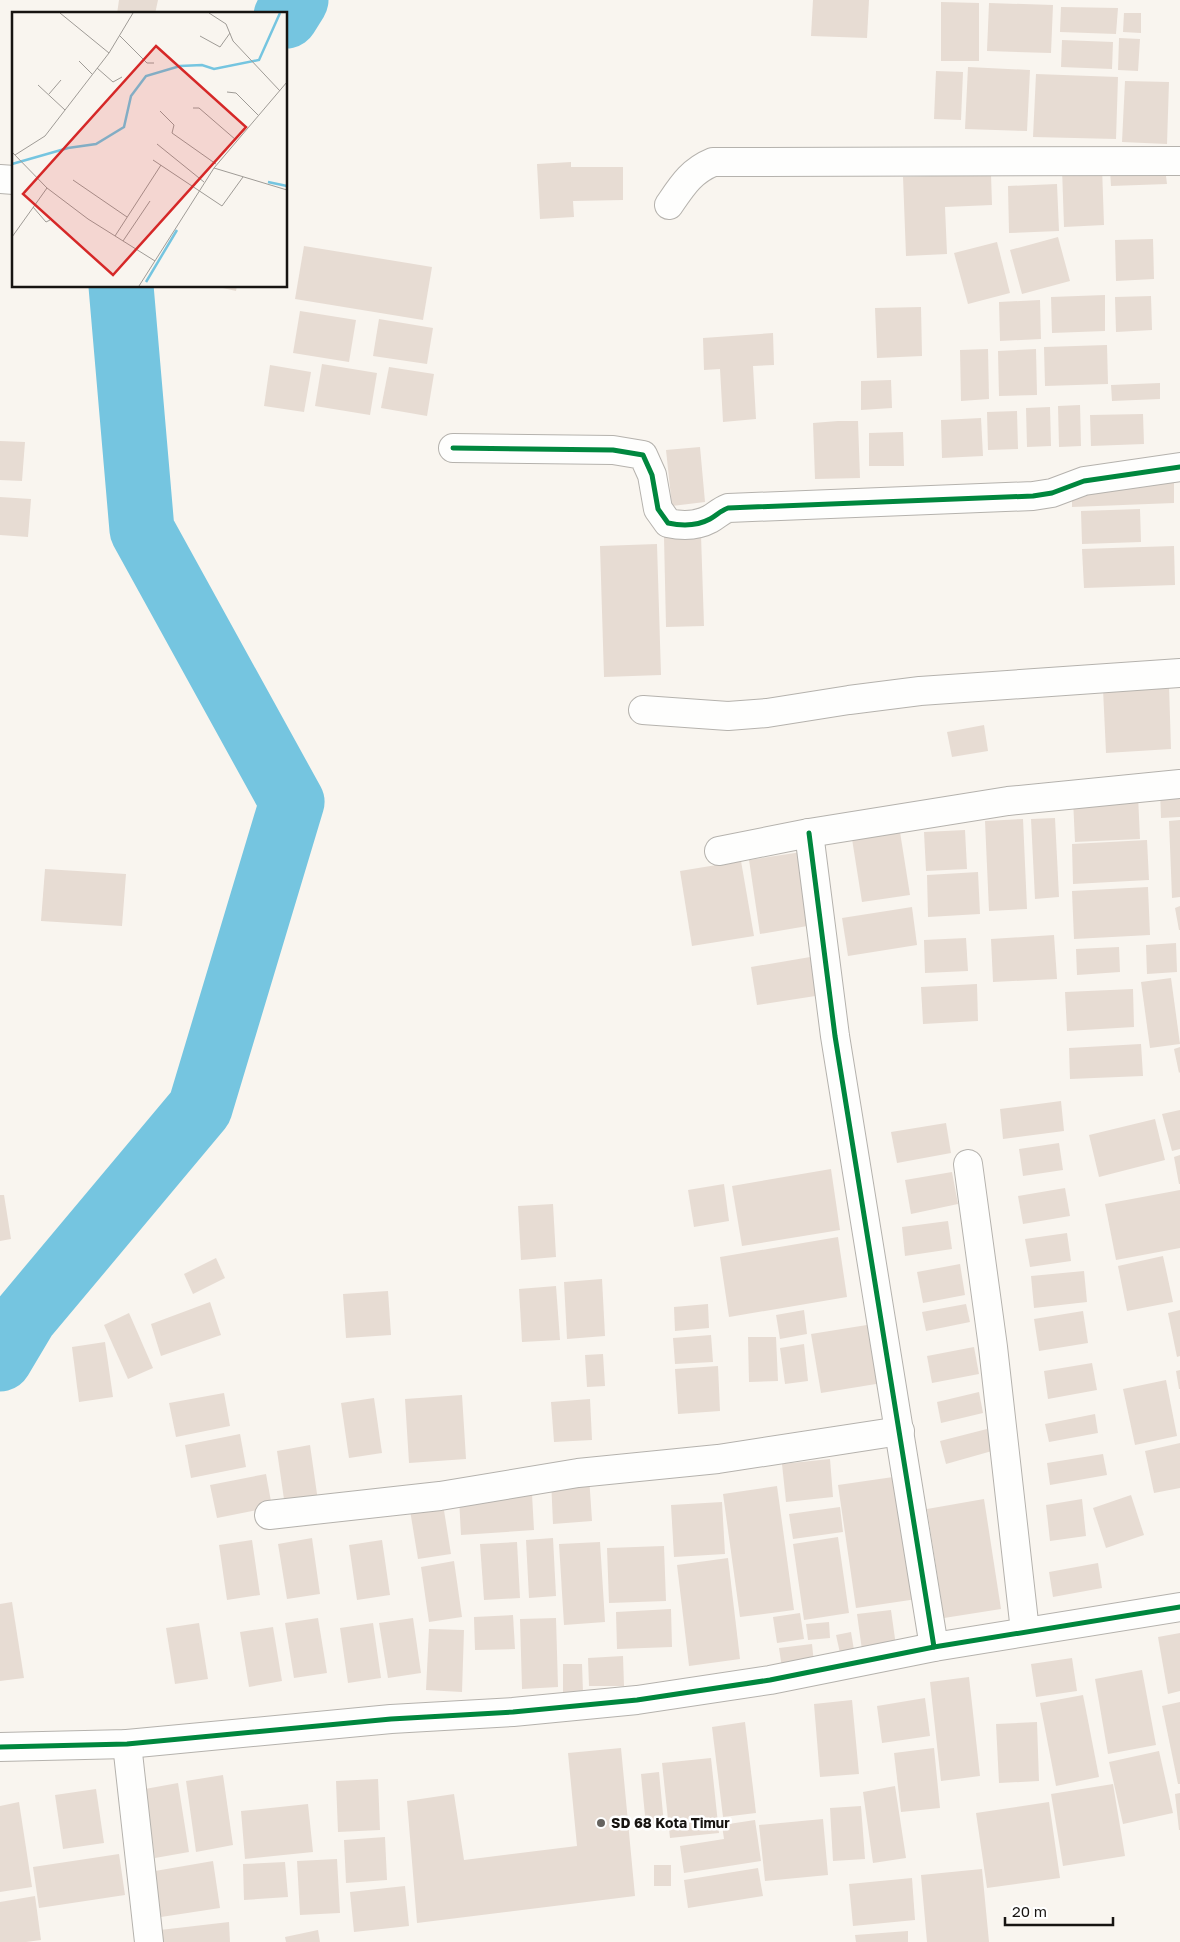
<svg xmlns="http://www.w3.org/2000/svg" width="1180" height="1942" font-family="'Golos Text',sans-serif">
	<rect width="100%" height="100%" fill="#f9f5ef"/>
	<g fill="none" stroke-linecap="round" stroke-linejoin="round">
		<g stroke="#75c5e0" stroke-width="65">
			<polyline points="286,16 296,0"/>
			<polyline points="0,1359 25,1317 200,1108 292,802 142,530 121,286"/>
		</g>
	</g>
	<g fill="#e7dcd3">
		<polygon points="119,0 158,0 155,14 117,14"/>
		<polygon points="813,0 869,0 867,38 811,36"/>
		<polygon points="941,2 979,3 979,61 941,61"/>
		<polygon points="989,3 1053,5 1051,53 987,51"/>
		<polygon points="1061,7 1118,8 1116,34 1060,32"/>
		<polygon points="1124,13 1141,13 1141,33 1123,32"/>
		<polygon points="1119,38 1140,39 1138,71 1118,70"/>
		<polygon points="1062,40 1113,42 1112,69 1061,67"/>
		<polygon points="968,67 1030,70 1027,131 965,129"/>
		<polygon points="936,71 963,72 961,120 934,119"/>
		<polygon points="1036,74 1118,77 1116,139 1033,137"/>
		<polygon points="1125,81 1169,82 1167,144 1122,142"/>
		<polygon points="571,162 571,167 623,167 623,200 573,201 574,217 540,219 537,164"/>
		<polygon points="1102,167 1104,225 1064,227 1062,168"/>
		<polygon points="1165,168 1167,184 1111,186 1110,170"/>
		<polygon points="991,174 992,205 945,207 947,254 906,256 903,177"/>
		<polygon points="1057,184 1059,231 1009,233 1008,186"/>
		<polygon points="1058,237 1070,281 1022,294 1010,250"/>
		<polygon points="1153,239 1154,279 1116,281 1115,240"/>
		<polygon points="997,242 1010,293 968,304 954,253"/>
		<polygon points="304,246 432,267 423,320 295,299"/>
		<polygon points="214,286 237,286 236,291"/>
		<polygon points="1105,295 1105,331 1052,333 1051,297"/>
		<polygon points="1151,296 1152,330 1116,332 1115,297"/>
		<polygon points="1040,300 1041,339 1000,341 999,302"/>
		<polygon points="921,307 922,356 877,358 875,308"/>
		<polygon points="300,311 356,320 349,362 293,353"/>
		<polygon points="379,319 433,328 427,364 373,356"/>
		<polygon points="773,333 774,365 753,366 756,419 723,422 720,369 704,370 703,338"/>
		<polygon points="1107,345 1108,384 1045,386 1044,347"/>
		<polygon points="988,349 989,399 961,401 960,350"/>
		<polygon points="1036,349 1037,395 999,396 998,351"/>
		<polygon points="322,364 377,373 370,415 315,406"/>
		<polygon points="270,365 311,372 304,412 264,406"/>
		<polygon points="389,367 434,374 427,416 381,408"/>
		<polygon points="891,380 892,408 861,410 861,381"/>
		<polygon points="1160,383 1160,399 1112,401 1111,385"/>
		<polygon points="1080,405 1081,446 1059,447 1058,406"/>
		<polygon points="1050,407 1051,446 1027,447 1026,408"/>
		<polygon points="1017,411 1018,449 988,450 987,412"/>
		<polygon points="1143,414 1144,444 1091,446 1090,415"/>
		<polygon points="981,418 983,456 942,458 941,420"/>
		<polygon points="838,421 858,421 860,478 815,479 813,423"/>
		<polygon points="903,432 904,466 869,466 869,433"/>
		<polygon points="0,441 25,442 22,481 0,480"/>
		<polygon points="700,447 705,502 672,506 666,450"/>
		<polygon points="1174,480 1174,503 1072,507 1072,484"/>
		<polygon points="0,497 31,499 28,537 0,535"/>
		<polygon points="1140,509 1141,542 1082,544 1081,511"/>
		<polygon points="701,535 704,626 666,627 664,537"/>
		<polygon points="657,544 661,675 604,677 600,546"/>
		<polygon points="1174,546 1175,585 1084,588 1082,549"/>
		<polygon points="1169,686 1171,749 1106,753 1103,689"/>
		<polygon points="984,725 988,751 952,757 947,732"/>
		<polygon points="1180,789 1180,817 1161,818 1160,790"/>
		<polygon points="1138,795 1140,839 1075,842 1073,799"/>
		<polygon points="1055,818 1059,897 1035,899 1031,819"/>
		<polygon points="1023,819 1027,909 989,911 985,821"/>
		<polygon points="1180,820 1180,897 1172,898 1169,821"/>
		<polygon points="965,830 967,869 926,871 924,832"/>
		<polygon points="900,832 910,895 862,902 852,839"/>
		<polygon points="1147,840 1149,880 1073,884 1072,844"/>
		<polygon points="808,851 819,924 760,934 749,860"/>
		<polygon points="741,861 754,936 692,946 680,871"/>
		<polygon points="45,869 126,874 122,926 41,921"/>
		<polygon points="978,872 980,914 928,917 927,875"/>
		<polygon points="1148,887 1150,935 1074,939 1072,891"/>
		<polygon points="1180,906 1180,930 1179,930 1175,908"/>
		<polygon points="912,907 917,945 848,956 842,918"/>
		<polygon points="1054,935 1057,979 993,982 991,939"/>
		<polygon points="966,938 968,971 925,973 924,940"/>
		<polygon points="1176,943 1177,972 1147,974 1146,945"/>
		<polygon points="1119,947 1120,972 1077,975 1076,949"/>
		<polygon points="816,956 822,995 757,1005 751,967"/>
		<polygon points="1171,978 1180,1044 1150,1048 1141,982"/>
		<polygon points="977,984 978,1021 923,1024 921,987"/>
		<polygon points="1133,989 1134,1027 1067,1031 1065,992"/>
		<polygon points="1141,1044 1143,1076 1070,1079 1069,1048"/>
		<polygon points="1180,1047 1180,1072 1179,1073 1174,1049"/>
		<polygon points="1061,1101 1064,1131 1003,1139 1000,1109"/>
		<polygon points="1180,1110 1180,1149 1172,1151 1162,1114"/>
		<polygon points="1155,1119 1165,1160 1099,1177 1089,1135"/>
		<polygon points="946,1123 951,1153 897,1163 891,1132"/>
		<polygon points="1059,1143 1063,1170 1023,1176 1019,1149"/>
		<polygon points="1180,1155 1180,1184 1179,1184 1174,1157"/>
		<polygon points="831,1169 840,1230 742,1246 732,1186"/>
		<polygon points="952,1172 958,1204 911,1214 905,1180"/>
		<polygon points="724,1184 729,1221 694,1227 688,1190"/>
		<polygon points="1065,1188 1070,1216 1023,1224 1018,1196"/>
		<polygon points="1180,1190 1180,1248 1116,1260 1105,1204"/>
		<polygon points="0,1195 4,1195 11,1239 0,1241"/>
		<polygon points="553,1204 556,1257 521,1260 518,1206"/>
		<polygon points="948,1221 952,1249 905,1256 902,1227"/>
		<polygon points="1067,1233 1071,1261 1030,1267 1025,1239"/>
		<polygon points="838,1237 847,1297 729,1317 720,1257"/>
		<polygon points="1163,1256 1173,1302 1127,1311 1118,1266"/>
		<polygon points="216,1258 225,1278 193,1294 184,1274"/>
		<polygon points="960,1264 965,1295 923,1303 917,1272"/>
		<polygon points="1084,1271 1087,1302 1034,1308 1031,1276"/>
		<polygon points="602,1279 605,1336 567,1339 564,1282"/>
		<polygon points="556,1286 560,1340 522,1342 519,1289"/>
		<polygon points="388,1291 391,1335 346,1338 343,1294"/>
		<polygon points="210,1302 221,1335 161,1356 151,1324"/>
		<polygon points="708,1304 709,1328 675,1331 674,1307"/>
		<polygon points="966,1304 970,1322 926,1331 922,1312"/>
		<polygon points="804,1310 807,1334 780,1339 776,1315"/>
		<polygon points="1180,1310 1180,1356 1177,1357 1168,1313"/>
		<polygon points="1083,1311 1088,1343 1039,1351 1034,1319"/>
		<polygon points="129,1313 153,1368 128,1379 104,1325"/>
		<polygon points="873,1324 882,1383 821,1393 811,1334"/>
		<polygon points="711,1335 713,1362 675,1364 673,1338"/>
		<polygon points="748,1337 776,1337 778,1381 749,1382"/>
		<polygon points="105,1342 113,1397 79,1402 72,1347"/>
		<polygon points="804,1344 808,1381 785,1384 780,1348"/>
		<polygon points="974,1347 979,1374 932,1383 927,1356"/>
		<polygon points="603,1354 605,1386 587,1387 585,1355"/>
		<polygon points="1092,1363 1097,1390 1048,1399 1044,1371"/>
		<polygon points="718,1366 720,1411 678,1414 675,1369"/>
		<polygon points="1180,1370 1180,1389 1179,1389 1176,1371"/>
		<polygon points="1166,1380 1177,1436 1135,1445 1123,1389"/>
		<polygon points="979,1392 983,1413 941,1423 937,1402"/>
		<polygon points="224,1393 230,1426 176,1437 169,1403"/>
		<polygon points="462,1395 466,1459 409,1463 405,1399"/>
		<polygon points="374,1398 382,1453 349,1458 341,1403"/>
		<polygon points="590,1399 592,1440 554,1442 551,1402"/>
		<polygon points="1095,1414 1098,1433 1049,1442 1045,1424"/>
		<polygon points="987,1429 992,1451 946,1464 940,1441"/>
		<polygon points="240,1434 246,1467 191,1478 185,1445"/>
		<polygon points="1180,1443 1180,1488 1154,1493 1145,1451"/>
		<polygon points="310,1445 318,1501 285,1506 277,1451"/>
		<polygon points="1103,1454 1107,1475 1050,1485 1047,1463"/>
		<polygon points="830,1459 833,1497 786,1502 782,1464"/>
		<polygon points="266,1474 272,1507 217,1518 210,1485"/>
		<polygon points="589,1476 592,1521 553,1524 551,1479"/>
		<polygon points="900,1476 917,1599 856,1608 838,1485"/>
		<polygon points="777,1486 794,1610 740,1617 723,1494"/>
		<polygon points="532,1494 534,1530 461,1535 459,1498"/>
		<polygon points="1131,1495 1144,1535 1106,1548 1093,1508"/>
		<polygon points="442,1498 451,1554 418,1559 409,1504"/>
		<polygon points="984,1499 1001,1609 944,1618 927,1509"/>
		<polygon points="1082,1499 1086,1536 1050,1541 1046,1505"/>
		<polygon points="722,1502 725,1554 674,1557 671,1505"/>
		<polygon points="840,1507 843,1532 793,1539 789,1514"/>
		<polygon points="838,1537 849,1613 804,1620 793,1544"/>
		<polygon points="312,1538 320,1594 287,1599 278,1544"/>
		<polygon points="553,1538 556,1596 529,1598 526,1540"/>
		<polygon points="252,1540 260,1595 227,1600 219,1545"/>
		<polygon points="382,1540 390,1595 357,1600 349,1545"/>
		<polygon points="517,1542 520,1598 484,1600 480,1544"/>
		<polygon points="600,1542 605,1622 564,1625 559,1544"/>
		<polygon points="664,1546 666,1601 609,1603 607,1548"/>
		<polygon points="728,1558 740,1659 689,1666 677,1565"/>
		<polygon points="454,1561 462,1617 429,1622 421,1567"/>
		<polygon points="1098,1563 1102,1588 1053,1597 1049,1572"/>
		<polygon points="12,1602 24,1678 0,1681 0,1604"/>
		<polygon points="671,1609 672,1647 617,1649 616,1612"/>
		<polygon points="891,1610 896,1646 862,1650 857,1614"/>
		<polygon points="800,1613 804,1639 777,1643 773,1617"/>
		<polygon points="513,1615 515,1649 475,1650 474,1617"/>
		<polygon points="318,1618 327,1673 294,1678 285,1623"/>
		<polygon points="413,1618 421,1673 388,1678 379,1623"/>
		<polygon points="556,1618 558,1687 522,1689 520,1619"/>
		<polygon points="829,1622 830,1638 808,1640 806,1624"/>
		<polygon points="199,1623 208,1679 175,1684 166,1628"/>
		<polygon points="373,1623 381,1678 348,1683 340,1628"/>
		<polygon points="273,1627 282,1681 249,1687 240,1632"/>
		<polygon points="429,1629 464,1630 462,1692 426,1690"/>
		<polygon points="851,1632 854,1650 840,1653 836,1635"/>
		<polygon points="1180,1633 1180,1691 1168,1694 1158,1637"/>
		<polygon points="812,1644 814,1663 782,1668 779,1648"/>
		<polygon points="623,1656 624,1686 589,1686 588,1658"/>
		<polygon points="1072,1658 1077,1691 1036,1697 1031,1664"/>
		<polygon points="563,1664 582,1664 583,1693 563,1694"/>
		<polygon points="1142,1670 1156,1745 1108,1754 1095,1679"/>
		<polygon points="969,1677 980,1776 941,1781 930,1682"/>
		<polygon points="1083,1695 1099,1777 1056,1786 1040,1703"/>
		<polygon points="925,1698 930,1736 882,1743 877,1706"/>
		<polygon points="852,1700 859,1774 820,1777 814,1704"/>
		<polygon points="1180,1702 1180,1784 1178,1784 1162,1706"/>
		<polygon points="745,1722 756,1813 723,1817 712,1727"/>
		<polygon points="1037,1722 1039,1781 999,1783 996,1724"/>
		<polygon points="621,1748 635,1896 417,1923 407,1801 454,1794 464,1860 577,1846 568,1753"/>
		<polygon points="934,1748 940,1808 901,1812 894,1753"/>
		<polygon points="1159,1751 1173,1813 1123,1824 1109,1762"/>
		<polygon points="711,1758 719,1833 670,1838 662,1763"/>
		<polygon points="659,1772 664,1824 646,1826 641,1774"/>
		<polygon points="223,1775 233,1845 196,1852 186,1781"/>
		<polygon points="378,1779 380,1830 338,1832 336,1781"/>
		<polygon points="178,1783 189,1852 155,1858 145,1789"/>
		<polygon points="1113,1784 1125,1856 1063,1866 1051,1794"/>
		<polygon points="895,1786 906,1858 873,1863 863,1792"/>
		<polygon points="96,1789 104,1843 63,1849 55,1795"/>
		<polygon points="1180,1793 1180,1830 1179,1830 1175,1794"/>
		<polygon points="19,1802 32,1887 0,1892 0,1806"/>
		<polygon points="1049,1802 1060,1878 987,1888 976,1813"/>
		<polygon points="308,1804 313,1852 245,1859 241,1811"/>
		<polygon points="861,1806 865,1859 833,1861 830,1808"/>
		<polygon points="823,1819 828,1875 765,1881 759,1825"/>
		<polygon points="755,1820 761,1861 684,1873 680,1846 724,1839 722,1825"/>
		<polygon points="385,1837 387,1880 346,1883 344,1840"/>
		<polygon points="119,1854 125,1895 39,1908 33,1867"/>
		<polygon points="337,1859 340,1913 300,1915 297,1861"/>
		<polygon points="213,1861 220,1908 161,1917 155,1871"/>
		<polygon points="285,1862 288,1897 244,1900 243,1864"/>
		<rect x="654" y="1865" width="17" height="21"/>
		<polygon points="758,1868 763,1896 688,1908 684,1880"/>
		<polygon points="982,1869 989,1942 927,1942 921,1875"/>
		<polygon points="912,1878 915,1920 853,1926 849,1884"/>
		<polygon points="405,1886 409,1926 354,1932 350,1892"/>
		<polygon points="35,1896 41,1940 26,1942 0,1942 0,1902"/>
		<polygon points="229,1922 230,1942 161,1942 160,1930"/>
		<polygon points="318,1930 320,1942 286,1942 285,1937"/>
		<polygon points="908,1931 908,1942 856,1942 855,1935"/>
	</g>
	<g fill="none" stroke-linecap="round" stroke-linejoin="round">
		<defs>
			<g id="street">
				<polyline points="0,179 14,180"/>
				<path d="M669,205c13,-19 22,-34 44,-43l467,-1"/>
				<path d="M453,448l160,2 30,5 9,20 6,34 10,14c14,3 29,3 42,-4 6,-3 10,-8 18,-11l305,-12 19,-3 32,-12 96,-14"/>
				<polyline points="643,710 728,716 767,713 849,700 920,691 1180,673"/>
				<polyline points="809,833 835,1036 934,1647"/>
				<polyline points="719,851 809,833 1008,801 1180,784"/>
				<polyline points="968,1164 993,1347 1025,1631"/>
				<polyline points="269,1515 440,1496 578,1473 718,1459 900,1431"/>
				<polyline points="127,1744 149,1942"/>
				<polyline points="0,1747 127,1744 391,1719 513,1712 637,1700 770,1680 934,1647 1180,1607"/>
			</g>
		</defs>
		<use href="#street" stroke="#b5b2ad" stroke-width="30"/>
		<use href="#street" stroke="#fefefd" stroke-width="28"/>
		<defs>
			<g id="cycleway">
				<path d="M453,448l160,2 30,5 9,20 6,34 10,14c14,3 29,3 42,-4 6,-3 10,-8 18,-11l305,-12 19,-3 32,-12 96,-14"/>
				<polyline points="809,833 835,1036 934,1647"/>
				<polyline points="0,1747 127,1744 391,1719 513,1712 637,1700 770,1680 934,1647 1180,1607"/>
			</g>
		</defs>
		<use href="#cycleway" stroke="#fff" stroke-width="8"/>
		<use href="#cycleway" stroke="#00873e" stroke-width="5"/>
	</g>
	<circle fill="#66635f" stroke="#fff" stroke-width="2" cx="601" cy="1823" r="5"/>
	<g text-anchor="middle" stroke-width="5" stroke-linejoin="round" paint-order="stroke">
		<g font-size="14" font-weight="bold" fill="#171411" stroke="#fff" text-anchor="start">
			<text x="611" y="1828">SD 68 Kota Timur</text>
		</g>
	</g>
	<g transform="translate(12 12)">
		<rect width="275" height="275" fill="#f9f5ef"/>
		<path fill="none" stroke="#75c5e0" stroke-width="2.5" d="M0,152l56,-16 28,-4 28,-17 7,-31 15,-20 34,-10 22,-1 12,4 45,-9 21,-47M256,170l19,4M134,270l31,-52"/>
		<path fill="none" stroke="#9f9b96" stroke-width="1" d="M48,1l49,40M197,1l17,11 7,17 47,50M108,24l27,27h7M188,24l20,11 10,-14M67,49l13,13M85,56l16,14 9,-5M26,73l27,25M215,80l9,1 22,22M37,82l12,-14M181,96h6l37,32M148,99l14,14 -2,8 44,31M145,132l47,38M0,140l35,36 41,31 67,42M3,143l30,-19 64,-83 24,-40M141,148l69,46 21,-29M202,156l73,22M61,168l54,37M21,195l13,15 4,-2M103,224l46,-71M0,225l35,-49M111,229l27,-40M127,274l75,-118 73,-86"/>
		<path fill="#d62828" fill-opacity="0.15" stroke="#d62828" stroke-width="2.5" d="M144,34l90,81 -133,148 -90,-81z"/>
		<rect width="275" height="275" fill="none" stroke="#171411" stroke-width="2.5"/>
	</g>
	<path d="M1005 1917v8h108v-8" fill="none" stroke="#171411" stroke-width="2.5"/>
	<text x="1012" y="1917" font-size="15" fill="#171411" stroke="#ffffff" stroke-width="4" paint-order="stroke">20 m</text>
</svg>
